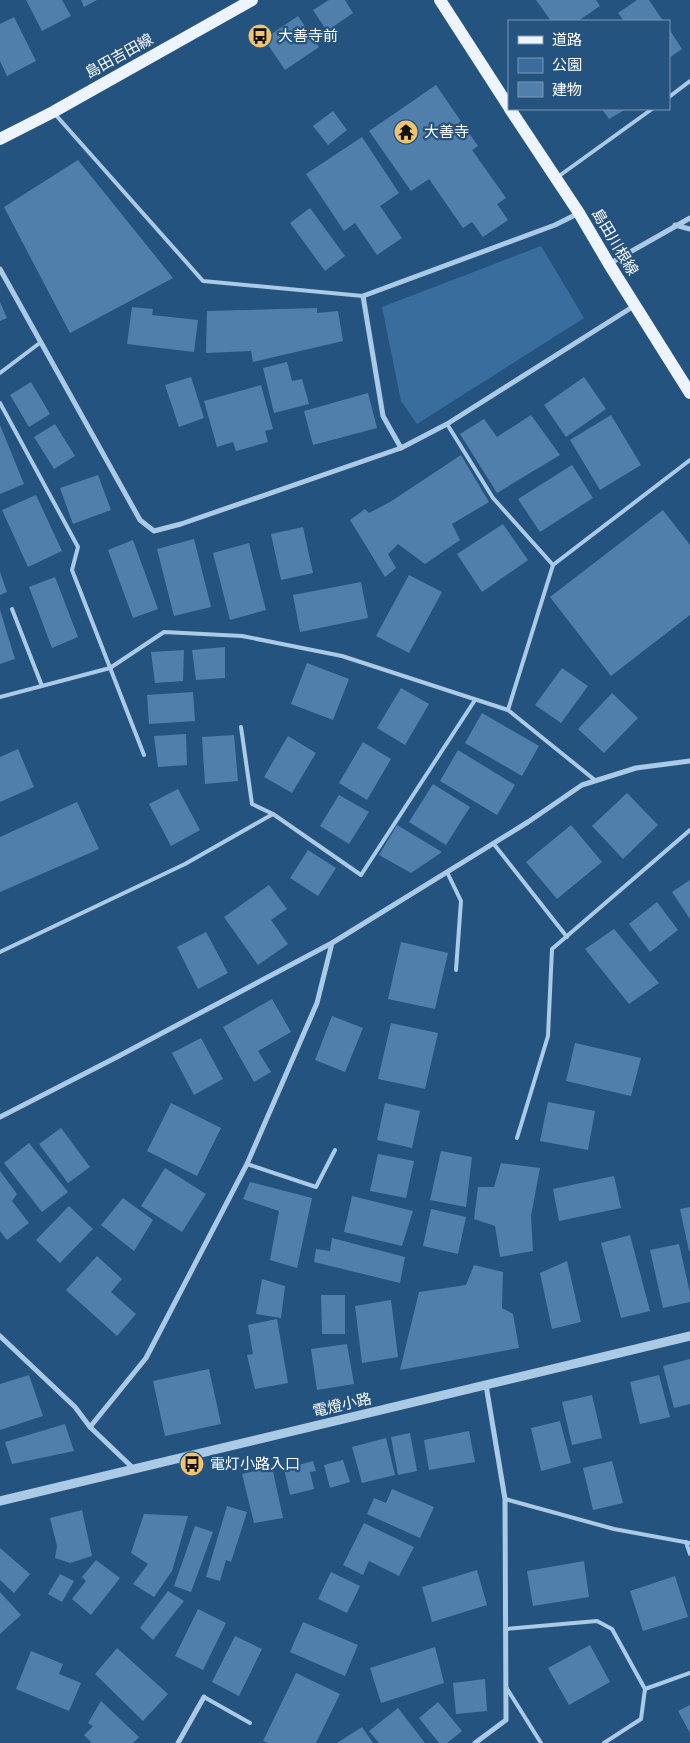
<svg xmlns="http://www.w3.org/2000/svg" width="690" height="1743" font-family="'Work Sans','Noto Sans JP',sans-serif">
	<rect width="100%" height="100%" fill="#255380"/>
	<polygon fill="#396d9e" points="541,246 584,318 417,424 401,401 382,307"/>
	<g fill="#517fab">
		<polygon points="26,0 62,0 71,16 42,31"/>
		<polygon points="81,0 97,0 84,7"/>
		<polygon points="329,0 345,0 353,13 327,31 313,10"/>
		<polygon points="536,0 596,0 600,6 578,21 551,21"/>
		<polygon points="637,0 649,0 663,21 624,21 618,13"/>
		<polygon points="298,16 319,47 285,70 264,39"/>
		<polygon points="14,17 36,61 7,76 0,61 0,24"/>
		<polygon points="669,29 682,49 669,58"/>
		<polygon points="436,85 478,146 472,150 506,198 497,204 508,220 483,237 472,222 463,228 429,179 411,191 369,131"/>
		<polygon points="602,109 626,109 609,119"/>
		<polygon points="333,111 347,130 328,145 313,126"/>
		<polygon points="362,137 399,193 380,206 402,238 377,255 355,223 344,231 306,174"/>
		<polygon points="78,160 173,278 70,333 4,207"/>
		<polygon points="310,208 345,256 325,271 290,223"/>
		<polygon points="0,302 7,318 0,321"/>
		<polygon points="132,307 153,309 152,315 198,320 194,352 127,344"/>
		<polygon points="317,308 317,313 338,311 343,341 253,362 251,351 206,353 207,311"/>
		<polygon points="287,362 292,381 302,379 309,404 274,413 263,368"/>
		<polygon points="191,377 204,418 179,427 165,385"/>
		<polygon points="584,377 606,409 566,437 544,405"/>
		<polygon points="31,382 50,414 29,427 10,395"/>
		<polygon points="261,385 273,429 265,431 268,442 236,451 233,442 217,447 204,401"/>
		<polygon points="368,393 377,428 313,445 304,411"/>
		<polygon points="531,415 560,455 497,493 460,434 484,419 497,437"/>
		<polygon points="611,415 641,465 600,490 570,440"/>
		<polygon points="55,424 75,456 54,469 34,437"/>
		<polygon points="0,425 24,484 0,494"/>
		<polygon points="461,455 489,502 452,524 460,540 425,564 398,544 388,554 396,568 385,577 350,520 365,509 369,513 390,502"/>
		<polygon points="572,465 593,498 540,532 518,499"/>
		<polygon points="98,475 111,510 73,524 60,488"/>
		<polygon points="36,495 62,551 28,567 2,510"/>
		<polygon points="663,510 690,545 690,615 611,676 550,597"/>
		<polygon points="503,524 528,560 482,592 457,554"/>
		<polygon points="303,527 313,573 281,580 271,534"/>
		<polygon points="194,539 211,607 174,616 157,549"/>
		<polygon points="133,540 158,609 133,618 108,550"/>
		<polygon points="249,543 266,610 230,620 213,553"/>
		<polygon points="0,572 7,592 0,595"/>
		<polygon points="409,575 442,592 409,653 376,636"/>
		<polygon points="55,577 78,637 52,648 29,587"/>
		<polygon points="361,582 368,618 300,632 293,595"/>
		<polygon points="0,610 15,659 0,664"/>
		<polygon points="225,647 225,678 196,680 192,650"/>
		<polygon points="184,650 183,681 155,683 151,652"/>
		<polygon points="307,663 349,679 333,720 291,704"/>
		<polygon points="562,668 588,686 561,723 535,705"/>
		<polygon points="401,688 429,704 405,745 377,728"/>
		<polygon points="193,692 195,721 149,724 147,695"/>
		<polygon points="612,693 638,718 604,753 578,729"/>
		<polygon points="482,713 539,746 522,776 465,743"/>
		<polygon points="186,734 187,765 158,767 154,736"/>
		<polygon points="234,735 238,781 205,784 202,737"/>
		<polygon points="288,736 316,753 292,793 264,777"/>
		<polygon points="363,742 391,759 367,800 339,783"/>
		<polygon points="18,749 34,787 0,802 0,757"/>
		<polygon points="458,750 515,785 497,815 440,781"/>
		<polygon points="433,784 470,807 446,845 409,822"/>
		<polygon points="178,789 200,830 171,846 149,804"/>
		<polygon points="627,793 658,825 623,859 592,826"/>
		<polygon points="339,795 369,812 349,844 320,826"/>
		<polygon points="77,802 99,849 0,892 0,837"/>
		<polygon points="397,825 442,852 411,873 379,855"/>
		<polygon points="571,825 602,862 557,899 526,862"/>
		<polygon points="308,850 336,868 318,896 290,878"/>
		<polygon points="690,880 690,919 672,892"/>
		<polygon points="269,885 287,909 271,920 288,944 258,965 224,917"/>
		<polygon points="657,902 678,930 650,952 629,924"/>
		<polygon points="614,929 659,983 629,1004 585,949"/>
		<polygon points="206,932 228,973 198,989 177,947"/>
		<polygon points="401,942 448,953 435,1009 388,999"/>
		<polygon points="272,999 291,1032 258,1051 271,1072 254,1082 223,1027"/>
		<polygon points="332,1016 363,1028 345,1072 315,1060"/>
		<polygon points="391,1023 438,1033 425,1089 378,1079"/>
		<polygon points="201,1038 223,1079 194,1095 172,1053"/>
		<polygon points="575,1043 641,1058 631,1096 566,1081"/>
		<polygon points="548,1102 595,1111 588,1150 540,1141"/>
		<polygon points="171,1103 221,1128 197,1176 147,1151"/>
		<polygon points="385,1103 420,1111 412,1148 377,1140"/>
		<polygon points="61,1128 90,1167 68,1183 39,1144"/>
		<polygon points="29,1143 68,1192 42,1212 4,1163"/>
		<polygon points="441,1151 472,1157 466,1207 430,1200"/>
		<polygon points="378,1154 414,1161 406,1198 370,1191"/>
		<polygon points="501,1163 540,1168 531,1216 533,1251 500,1257 495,1226 474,1219 478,1187 494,1187"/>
		<polygon points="165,1168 206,1194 182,1232 141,1206"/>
		<polygon points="0,1171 17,1194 12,1201 29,1223 7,1240 0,1231"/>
		<polygon points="614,1176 621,1208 559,1221 553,1189"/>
		<polygon points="250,1182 312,1198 297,1268 270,1260 279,1211 243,1199"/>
		<polygon points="352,1196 413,1211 402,1246 344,1232"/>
		<polygon points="123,1198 153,1220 134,1251 101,1225"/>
		<polygon points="69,1206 93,1229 60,1263 36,1240"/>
		<polygon points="690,1207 690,1251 689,1251 680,1209"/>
		<polygon points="431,1209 466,1217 458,1254 423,1246"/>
		<polygon points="630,1235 650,1311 621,1318 601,1243"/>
		<polygon points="332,1238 405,1257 400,1283 314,1262 316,1249 330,1251"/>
		<polygon points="679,1244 690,1293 690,1302 663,1308 650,1250"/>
		<polygon points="97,1256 122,1279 111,1292 136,1314 117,1336 66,1290"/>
		<polygon points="567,1261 581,1322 552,1329 540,1273"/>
		<polygon points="474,1265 503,1272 502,1308 513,1314 519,1348 400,1370 419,1292 466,1285"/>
		<polygon points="262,1279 285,1286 281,1318 256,1314"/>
		<polygon points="321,1295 345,1295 345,1334 322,1334"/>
		<polygon points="391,1300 398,1357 362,1363 355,1306"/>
		<polygon points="277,1319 288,1383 255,1389 247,1355 253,1354 248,1325"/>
		<polygon points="347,1344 354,1384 317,1390 311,1349"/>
		<polygon points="690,1359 690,1404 674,1408 663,1366"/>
		<polygon points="209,1369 221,1424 165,1436 153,1381"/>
		<polygon points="29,1375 43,1416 0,1430 0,1384"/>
		<polygon points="659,1375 670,1417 640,1424 630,1382"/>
		<polygon points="592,1395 602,1438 572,1445 562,1402"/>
		<polygon points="560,1421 571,1463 541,1471 531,1428"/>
		<polygon points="65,1424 74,1451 12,1464 5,1442"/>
		<polygon points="469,1431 475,1462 429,1470 424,1440"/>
		<polygon points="410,1433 417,1471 398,1475 391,1437"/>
		<polygon points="386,1438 395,1475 362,1483 352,1447"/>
		<polygon points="343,1460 350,1482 330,1488 324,1465"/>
		<polygon points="313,1461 316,1471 310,1472 314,1489 290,1495 284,1469"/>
		<polygon points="612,1461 623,1503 593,1510 583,1468"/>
		<polygon points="272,1467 283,1518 254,1523 242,1474"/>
		<polygon points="392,1489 434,1507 420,1538 367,1514 374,1498 386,1503"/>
		<polygon points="227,1506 247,1512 231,1562 226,1560 220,1581 206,1577"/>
		<polygon points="82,1510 92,1556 70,1563 55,1558 57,1546 50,1518"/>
		<polygon points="144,1514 188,1516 172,1571 154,1597 133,1584 148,1564 131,1553"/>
		<polygon points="364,1523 414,1547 399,1576 369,1561 363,1575 343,1565"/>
		<polygon points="195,1526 213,1532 191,1592 174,1586"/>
		<polygon points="0,1548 30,1574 14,1593 0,1580"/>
		<polygon points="96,1560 120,1578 91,1615 72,1599 86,1581 82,1577"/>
		<polygon points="584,1561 589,1597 533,1606 527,1571"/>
		<polygon points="477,1570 487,1605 432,1622 422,1587"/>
		<polygon points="331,1572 360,1586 347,1613 318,1599"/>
		<polygon points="60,1574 74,1581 62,1602 48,1594"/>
		<polygon points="675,1576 688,1617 643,1631 630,1591"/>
		<polygon points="168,1591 184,1601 153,1640 140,1628"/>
		<polygon points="0,1592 21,1615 0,1634"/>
		<polygon points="198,1609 226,1623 203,1670 175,1656"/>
		<polygon points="303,1622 358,1645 345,1676 290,1652"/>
		<polygon points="235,1636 262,1649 239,1696 212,1682"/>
		<polygon points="590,1645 610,1682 569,1705 548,1668"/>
		<polygon points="435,1647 444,1683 381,1703 370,1668"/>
		<polygon points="117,1648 168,1694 143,1721 95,1674"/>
		<polygon points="31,1651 63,1664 59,1674 81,1683 69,1711 16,1689"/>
		<polygon points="296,1673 340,1694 316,1743 268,1743 263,1741"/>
		<polygon points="485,1679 487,1711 456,1714 453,1683"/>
		<polygon points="101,1701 139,1737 133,1743 90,1743 91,1742 84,1735 93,1726 88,1723"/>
		<polygon points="438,1702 462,1731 447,1743 439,1743 419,1718"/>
		<polygon points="690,1705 690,1733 678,1711"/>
		<polygon points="398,1708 425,1743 379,1743 369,1731"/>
		<polygon points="362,1727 373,1743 337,1743"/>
	</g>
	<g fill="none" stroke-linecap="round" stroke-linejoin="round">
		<g stroke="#abcae6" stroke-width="4">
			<polyline points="669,97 690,81"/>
			<polyline points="54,113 203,281 363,296"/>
			<polyline points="559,176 652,109"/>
			<polyline points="0,373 41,342"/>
			<polyline points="0,403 78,547 72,570 144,755"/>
			<polyline points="447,424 493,498 553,565 690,460"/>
			<polyline points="553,565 508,710 596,781"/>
			<polyline points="12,609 42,686"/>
			<polyline points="0,697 110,668 164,632 242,636 342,656 508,710"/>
			<polyline points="241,727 252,804 273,814 361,875 475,700"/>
			<polyline points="493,843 567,937"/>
			<polyline points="447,872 461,901 456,970"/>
			<polyline points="0,952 185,864 273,814"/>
			<polyline points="517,1138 548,1036 552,949 690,830"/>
			<polyline points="247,1164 316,1187 335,1150"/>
			<polyline points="505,1499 614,1529 690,1543"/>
			<polyline points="686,1542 690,1554"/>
			<polyline points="506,1629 597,1621 612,1629 645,1689 641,1719 604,1743"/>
			<polyline points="506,1687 541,1743"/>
			<polyline points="645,1689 690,1673"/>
			<polyline points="204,1697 250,1723"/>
		</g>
		<g stroke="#abcae6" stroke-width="5">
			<polyline points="577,214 555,225 363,296 383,416 401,448 447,424 634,306"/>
			<polyline points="675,225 690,229"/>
			<polyline points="609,264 690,218"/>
			<polyline points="0,269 140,520 154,531 181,524 401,448"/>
			<polyline points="0,1117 117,1057 332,943 528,822 582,785 636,768 690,761"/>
			<polyline points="0,1336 75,1407 90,1427 134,1469"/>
			<polyline points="90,1427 146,1358 247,1164 317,1003 332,943"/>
			<polyline points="178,1743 204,1697"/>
			<polyline points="475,1743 506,1720 505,1499 486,1385"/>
		</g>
		<polyline stroke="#abcae6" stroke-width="9" points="0,1501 690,1336"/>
		<g stroke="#edf4fd" stroke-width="12">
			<polyline points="440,0 509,107"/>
			<polyline points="510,109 579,213 609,264 690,393"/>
			<polyline points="0,139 53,112 252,0"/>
		</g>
	</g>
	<defs>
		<symbol id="bus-disc" viewBox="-11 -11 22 22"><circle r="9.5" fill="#f0c36f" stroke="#255380"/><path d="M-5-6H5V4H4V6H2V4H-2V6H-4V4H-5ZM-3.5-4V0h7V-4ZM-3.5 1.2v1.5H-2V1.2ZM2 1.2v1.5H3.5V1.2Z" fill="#111"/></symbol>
		<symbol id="temple-disc" viewBox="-11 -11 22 22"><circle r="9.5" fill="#f0c36f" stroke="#255380"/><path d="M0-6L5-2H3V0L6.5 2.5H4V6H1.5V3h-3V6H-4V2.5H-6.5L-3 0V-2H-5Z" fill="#111"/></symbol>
	</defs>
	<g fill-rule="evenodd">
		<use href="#bus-disc" x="246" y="22" width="28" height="28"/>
		<use href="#temple-disc" x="392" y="118" width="28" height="28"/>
		<use href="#bus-disc" x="178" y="1450" width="28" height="28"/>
	</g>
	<g text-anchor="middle" stroke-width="4.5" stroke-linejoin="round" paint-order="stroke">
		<g font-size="15" fill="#fff" stroke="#255380" text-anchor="start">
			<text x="278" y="41">大善寺前</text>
			<text x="424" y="137">大善寺</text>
			<text x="210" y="1469">電灯小路入口</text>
		</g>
		<g font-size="15" fill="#fff" stroke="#255380">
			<text transform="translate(119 56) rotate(-29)" y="5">島田吉田線</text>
			<text transform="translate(615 242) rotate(59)" y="5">島田川根線</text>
			<text transform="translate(342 1405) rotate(-13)" y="5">電燈小路</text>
		</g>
	</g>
	<rect x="508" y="20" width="162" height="90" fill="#255380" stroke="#7c98b3"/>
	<rect x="518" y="36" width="25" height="8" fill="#edf4fd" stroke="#7c98b3"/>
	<text x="552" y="45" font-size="15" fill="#ffffff">道路</text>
	<rect x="518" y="58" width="25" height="15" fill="#396d9e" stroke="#7c98b3"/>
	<text x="552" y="70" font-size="15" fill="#ffffff">公園</text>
	<rect x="518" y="82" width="25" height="15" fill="#517fab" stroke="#7c98b3"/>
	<text x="552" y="95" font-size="15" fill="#ffffff">建物</text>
</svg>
